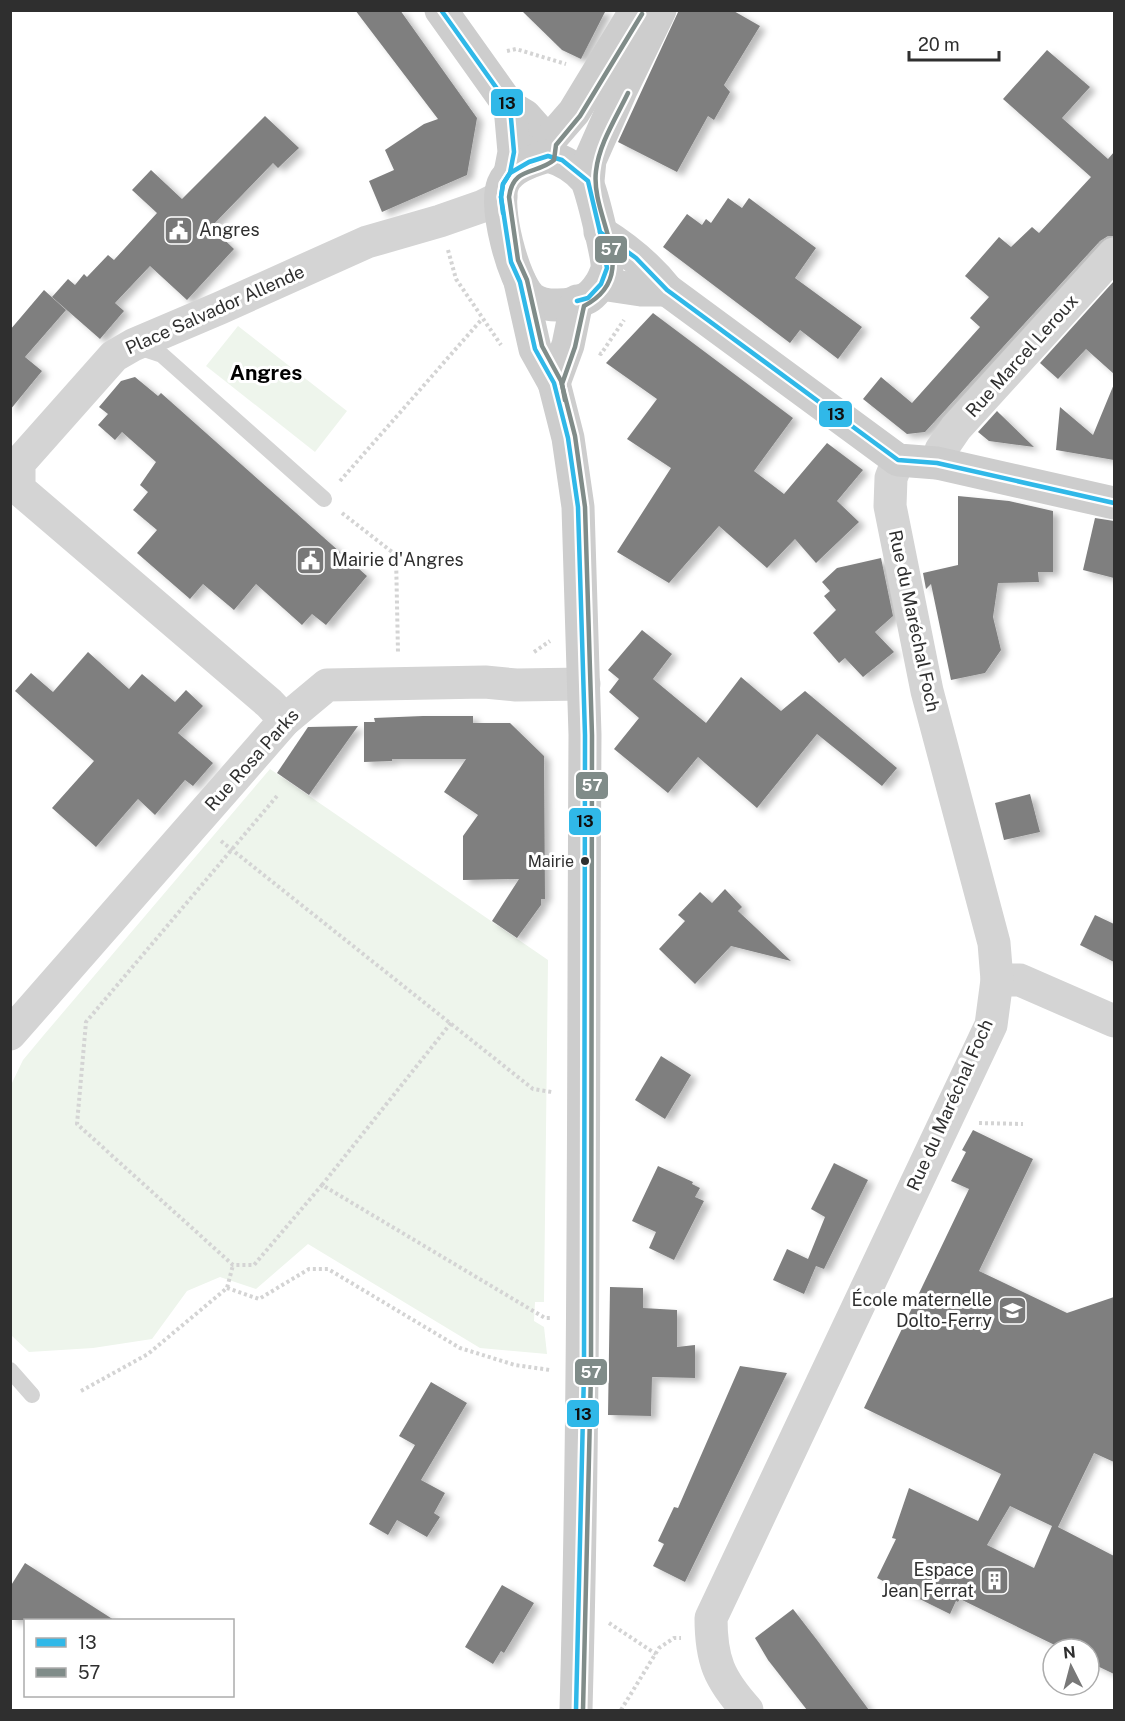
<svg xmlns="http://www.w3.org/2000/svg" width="1125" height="1721" font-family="'Public Sans',sans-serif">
	<defs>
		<filter id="shadow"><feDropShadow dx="6" dy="4" stdDeviation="3" flood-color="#0004"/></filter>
	</defs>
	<rect width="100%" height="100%" fill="#fff"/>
	<g fill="#eef5ec">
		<polygon points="238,326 347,411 315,452 206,366"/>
		<polygon points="270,769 548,960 544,1302 535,1302 534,1321 544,1327 547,1354 480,1348 308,1244 256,1289 220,1277 187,1291 152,1339 93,1348 29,1352 11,1335 11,1085 23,1060 43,1036"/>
	</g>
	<g fill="#7f7f7f" fill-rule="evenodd" filter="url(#shadow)">
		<polygon points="355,10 400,10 477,118 467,175 382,212 369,181 394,170 385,150 424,124 438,119"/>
		<polygon points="521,10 606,10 581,59 562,50"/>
		<polygon points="679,10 732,10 760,26 724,85 730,92 714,120 708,116 677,172 618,142"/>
		<polygon points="1047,50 1090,87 1062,118 1108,159 1114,152 1114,236 1108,236 1100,241 925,432 907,434 863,399 881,377 912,403 980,327 970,318 989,297 965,276 999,237 1011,247 1032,227 1039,233 1091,177 1003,99"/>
		<polygon points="265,116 299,148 278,168 273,163 211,227 234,249 187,300 150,266 115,303 124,311 100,339 52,297 68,279 75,285 84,274 87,277 108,255 114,260 157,213 132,190 151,170 182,199"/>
		<polygon points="728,198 742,208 749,198 816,248 795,278 862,327 838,359 800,330 790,343 663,247 687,214 702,225 706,219 711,223"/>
		<polygon points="1114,281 1114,374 1086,349 1058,379 1040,363"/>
		<polygon points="44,290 66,310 25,357 42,371 10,410 10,330"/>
		<polygon points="653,313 793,418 754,471 784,494 827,443 863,470 837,501 859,522 816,563 795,539 767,568 719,526 669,583 617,552 671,468 627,439 657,399 606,363"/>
		<polygon points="135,377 158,396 161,393 367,576 326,625 312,614 302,625 256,584 234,610 203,584 190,599 137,553 157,530 133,510 148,492 140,485 156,462 122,432 115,440 98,425 108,414 99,407 121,381"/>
		<polygon points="1114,384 1114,460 1056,450 1060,407 1093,435"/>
		<polygon points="997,411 1000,414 1034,447 989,441 978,432"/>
		<polygon points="958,496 1009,501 1053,511 1053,572 1038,572 1039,582 998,583 993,617 1001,650 985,673 951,680 931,584 926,589 923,573 958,565"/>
		<polygon points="1095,518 1114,521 1114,578 1083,570"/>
		<polygon points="881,558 893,616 875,632 894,652 863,677 845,658 839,663 813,633 836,610 824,596 830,591 822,582 837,568"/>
		<polygon points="642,630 672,654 653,679 706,723 741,677 781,711 805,691 897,768 882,786 817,734 757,808 698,757 668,793 614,749 639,718 609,692 619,679 608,670"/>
		<polygon points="88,652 129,689 142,674 175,702 186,690 203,706 178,733 213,763 193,786 185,780 155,815 138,799 96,847 52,808 94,761 15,691 31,673 53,692"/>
		<polygon points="423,716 473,716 473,723 510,723 544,756 545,899 541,899 541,905 517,938 492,921 519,879 463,880 463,836 478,815 444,792 466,759 392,759 392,761 364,762 364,722 375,722 374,718"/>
		<polygon points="358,726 309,795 277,773 308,727"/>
		<polygon points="1030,794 1040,832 1004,840 995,803"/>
		<polygon points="725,889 742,907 738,911 791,961 731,946 695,984 659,949 685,921 678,915 700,892 712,903"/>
		<polygon points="1095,915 1114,924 1114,962 1080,945"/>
		<polygon points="661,1056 691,1075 665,1119 635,1100"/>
		<path d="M973,1130l60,29 -54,112 88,42 47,-16v165l-20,-9 -36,74 56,29v118l-25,-12v-13h-26l-103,-50 -2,3 -2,-1 -6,13 -73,-36 19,-39 -4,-1 17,-50 69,33 23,-47 -137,-66 105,-219 -18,-8 15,-29 -4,-2zM1010,1506l42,20 -18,42 -47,-23z"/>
		<polygon points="834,1163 868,1180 824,1269 816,1266 804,1294 773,1280 787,1249 808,1259 825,1217 811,1209"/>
		<polygon points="658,1166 693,1182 692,1184 700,1188 695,1197 704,1201 674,1260 649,1248 656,1232 632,1221"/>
		<polygon points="610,1287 643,1288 643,1308 677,1310 677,1347 695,1345 695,1378 652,1377 651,1416 608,1415"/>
		<polygon points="740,1366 787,1373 685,1582 653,1566 664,1544 658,1541 674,1507 678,1508"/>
		<polygon points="431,1382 467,1403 421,1480 445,1493 434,1513 440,1517 427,1537 397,1520 388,1535 369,1524 415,1445 399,1436"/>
		<polygon points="25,1563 114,1620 10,1620 10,1587"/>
		<polygon points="502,1585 534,1603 504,1653 501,1651 493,1664 465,1647"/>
		<polygon points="793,1609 817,1640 869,1710 807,1710 768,1660 755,1638"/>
	</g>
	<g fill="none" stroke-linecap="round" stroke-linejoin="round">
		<g stroke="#d4d4d4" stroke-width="4" stroke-dasharray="3 3" stroke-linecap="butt">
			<polyline points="507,51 516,49 566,64"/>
			<polyline points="448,250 456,279 501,345"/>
			<polyline points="599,353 601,354 624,320"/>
			<polyline points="340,481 482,319"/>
			<polyline points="342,513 396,555 398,653"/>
			<polyline points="534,652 550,641"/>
			<polyline points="277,796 86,1022 77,1124 233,1265 254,1265 322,1185 545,1318 552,1318"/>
			<polyline points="221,841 533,1089 552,1092"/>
			<polyline points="979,1123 1023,1124"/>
			<polyline points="322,1185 451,1023"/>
			<polyline points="227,1288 259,1299 309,1269 328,1269 460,1348 515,1365 550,1370"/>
			<polyline points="81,1391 148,1354 227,1288 233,1265"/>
			<polyline points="609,1623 656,1654"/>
			<polyline points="621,1710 659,1648 674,1638 681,1638"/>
		</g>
		<g stroke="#d4d4d4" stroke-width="16">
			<polyline points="135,346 162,355 324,499"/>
			<polyline points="10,1370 32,1395"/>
		</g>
		<g stroke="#d4d4d4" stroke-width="33">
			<polyline points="937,463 941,450 956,428 1114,254"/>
			<polyline points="285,720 269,703 19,489 19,463 114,356 133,345 220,308 367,242 440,221 483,206 501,197"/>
			<polyline points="997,980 1020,980 1114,1021"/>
			<polyline points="10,1034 285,720 327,685 485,682 516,685 584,684"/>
			<path d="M747,1710c-28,-31 -36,-50 -36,-92l280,-593 6,-45 -3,-37 -67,-252 -37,-185 1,-28 7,-18"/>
		</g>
		<g stroke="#cdcdcd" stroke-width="33">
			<polyline points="441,10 510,107 525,116 548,142"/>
			<polyline points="510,107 514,152 510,173"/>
			<polyline points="548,142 574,112 636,10"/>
			<path d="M548,156c14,4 28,12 38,24 5,6 22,79 21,88 0,3 -2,6 -3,9 -3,7 -10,17 -17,21 -14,8 -44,11 -57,-1 -17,-17 -36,-90 -27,-113 7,-17 29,-23 45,-28z"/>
			<polyline points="588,181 590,160 621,90 660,10"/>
			<path d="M600,232c26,16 48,34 67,58l231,170 39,3 177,40"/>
			<path d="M520,282l15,67 19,34 14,55 10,69 7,228c-2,325 0,650 -9,975"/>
			<polyline points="601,284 641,290 667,290"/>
			<polyline points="554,383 568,345 577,301"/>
		</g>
		<defs>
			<g id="bus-1">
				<polyline points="441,10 510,107 514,152 510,173 503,184 501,197 503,213"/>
				<polyline points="600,232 636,258 667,290 898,460 937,463 1114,503"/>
				<polyline points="576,1710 584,1372 585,735 578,507 568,438 554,383 535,349 520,282 511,262 501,197 503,184 510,173 529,162 548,156 562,160 588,181 600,232 607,268 601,284 588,298 577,301"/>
			</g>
			<g id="bus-2">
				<path d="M565,400l-3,-16 13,-37 9,-41c60,-32 6,-87 12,-135 3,-27 20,-53 32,-78"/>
				<path d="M583,1710l8,-338 1,-637 -7,-228 -10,-71 -14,-55 -19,-35 -15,-66 -9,-20 -9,-63c4,-31 27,-22 45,-37l2,-15 24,-29 62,-102"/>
			</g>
		</defs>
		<use href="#bus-1" stroke="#fff" stroke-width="9"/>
		<use href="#bus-2" stroke="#fff" stroke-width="9"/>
		<use href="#bus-1" stroke="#30b8e8" stroke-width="4.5"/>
		<use href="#bus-2" stroke="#808c89" stroke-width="4.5"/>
	</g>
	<defs>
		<symbol id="civic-square" viewBox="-11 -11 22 22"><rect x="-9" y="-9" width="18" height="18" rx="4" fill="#787878" stroke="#fff"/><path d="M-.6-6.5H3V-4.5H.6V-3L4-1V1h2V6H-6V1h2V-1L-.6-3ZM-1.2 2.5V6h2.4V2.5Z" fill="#fff"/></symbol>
		<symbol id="school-square" viewBox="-11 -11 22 22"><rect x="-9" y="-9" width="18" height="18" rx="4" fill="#787878" stroke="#fff"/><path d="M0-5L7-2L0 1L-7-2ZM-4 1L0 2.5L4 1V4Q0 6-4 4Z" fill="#fff"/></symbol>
		<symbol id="building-square" viewBox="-11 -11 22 22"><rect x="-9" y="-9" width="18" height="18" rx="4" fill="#787878" stroke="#fff"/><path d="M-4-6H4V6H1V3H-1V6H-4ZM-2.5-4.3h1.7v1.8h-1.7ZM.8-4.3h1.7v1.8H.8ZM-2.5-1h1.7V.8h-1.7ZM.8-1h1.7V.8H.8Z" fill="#fff"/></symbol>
	</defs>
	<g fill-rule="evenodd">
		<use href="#civic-square" x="162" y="214" width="33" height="33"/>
		<use href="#civic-square" x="294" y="544" width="33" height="33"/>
		<use href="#school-square" x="996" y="1294" width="33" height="33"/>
		<use href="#building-square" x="978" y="1564" width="33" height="33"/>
	</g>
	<circle fill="#2f2f2f" stroke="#fff" stroke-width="2" cx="585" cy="861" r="5"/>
	<g text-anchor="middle" stroke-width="6" stroke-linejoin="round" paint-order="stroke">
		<g font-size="16" fill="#2f2f2f" stroke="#fff" text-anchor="end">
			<text x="574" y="867">Mairie</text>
		</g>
		<g font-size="18" fill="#2f2f2f" stroke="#fff" text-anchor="start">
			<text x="199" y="236">Angres</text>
			<text x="332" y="566">Mairie d'Angres</text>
			<text x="992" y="1306" text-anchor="end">École maternelle<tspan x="992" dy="21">Dolto-Ferry</tspan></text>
			<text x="974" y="1576" text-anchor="end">Espace<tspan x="974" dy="21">Jean Ferrat</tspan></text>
		</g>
		<g font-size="18" fill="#2f2f2f" stroke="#fff">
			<text transform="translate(215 310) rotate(-24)" y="6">Place Salvador Allende</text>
			<text transform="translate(1022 356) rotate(-48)" y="6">Rue Marcel Leroux</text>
			<text transform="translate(914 621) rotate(78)" y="6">Rue du Maréchal Foch</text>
			<text transform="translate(252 760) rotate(-48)" y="6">Rue Rosa Parks</text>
			<text transform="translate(950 1105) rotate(-66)" y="6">Rue du Maréchal Foch</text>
		</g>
		<g font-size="21" font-weight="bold" fill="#000" stroke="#fff">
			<text x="266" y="380">Angres</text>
		</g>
	</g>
	<g stroke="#fff" stroke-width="2">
		<rect x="490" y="88" width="34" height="29" rx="6" fill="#30b8e8"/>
		<rect x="594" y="235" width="34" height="29" rx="6" fill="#808c89"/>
		<rect x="818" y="400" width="35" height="28" rx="6" fill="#30b8e8"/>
		<rect x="575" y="771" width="34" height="29" rx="6" fill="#808c89"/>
		<rect x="568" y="807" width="34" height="29" rx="6" fill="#30b8e8"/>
		<rect x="574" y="1358" width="34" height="28" rx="6" fill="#808c89"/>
		<rect x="566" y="1399" width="34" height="29" rx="6" fill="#30b8e8"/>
	</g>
	<g font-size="16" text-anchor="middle" font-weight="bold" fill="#fff">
		<text x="611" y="255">57</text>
		<text x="592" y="791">57</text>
		<text x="591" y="1378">57</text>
	</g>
	<g font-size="16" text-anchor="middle" font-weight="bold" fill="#111">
		<text x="507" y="109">13</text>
		<text x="836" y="420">13</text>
		<text x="585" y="827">13</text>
		<text x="583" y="1420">13</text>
	</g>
	<rect width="1125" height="1721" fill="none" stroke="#2f2f2f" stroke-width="24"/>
	<rect x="24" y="1619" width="210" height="78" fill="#ffffff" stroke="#acacac" stroke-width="1.5"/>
	<rect x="36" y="1638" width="30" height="9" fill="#30b8e8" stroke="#acacac" stroke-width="1.5"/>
	<text x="78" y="1649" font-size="18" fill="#2f2f2f">13</text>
	<rect x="36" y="1668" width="30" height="9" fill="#808c89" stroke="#acacac" stroke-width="1.5"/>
	<text x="78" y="1679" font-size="18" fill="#2f2f2f">57</text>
	<g transform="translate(1071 1667) rotate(354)"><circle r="28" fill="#ffffff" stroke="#acacac" stroke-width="1.5"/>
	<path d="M0-4.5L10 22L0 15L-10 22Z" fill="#787878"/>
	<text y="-9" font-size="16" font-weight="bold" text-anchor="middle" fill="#2f2f2f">N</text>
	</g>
	<path d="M909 51v9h90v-9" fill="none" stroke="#2f2f2f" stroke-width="3"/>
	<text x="918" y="51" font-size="18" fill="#2f2f2f" stroke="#ffffff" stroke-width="4.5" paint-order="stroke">20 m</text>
</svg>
